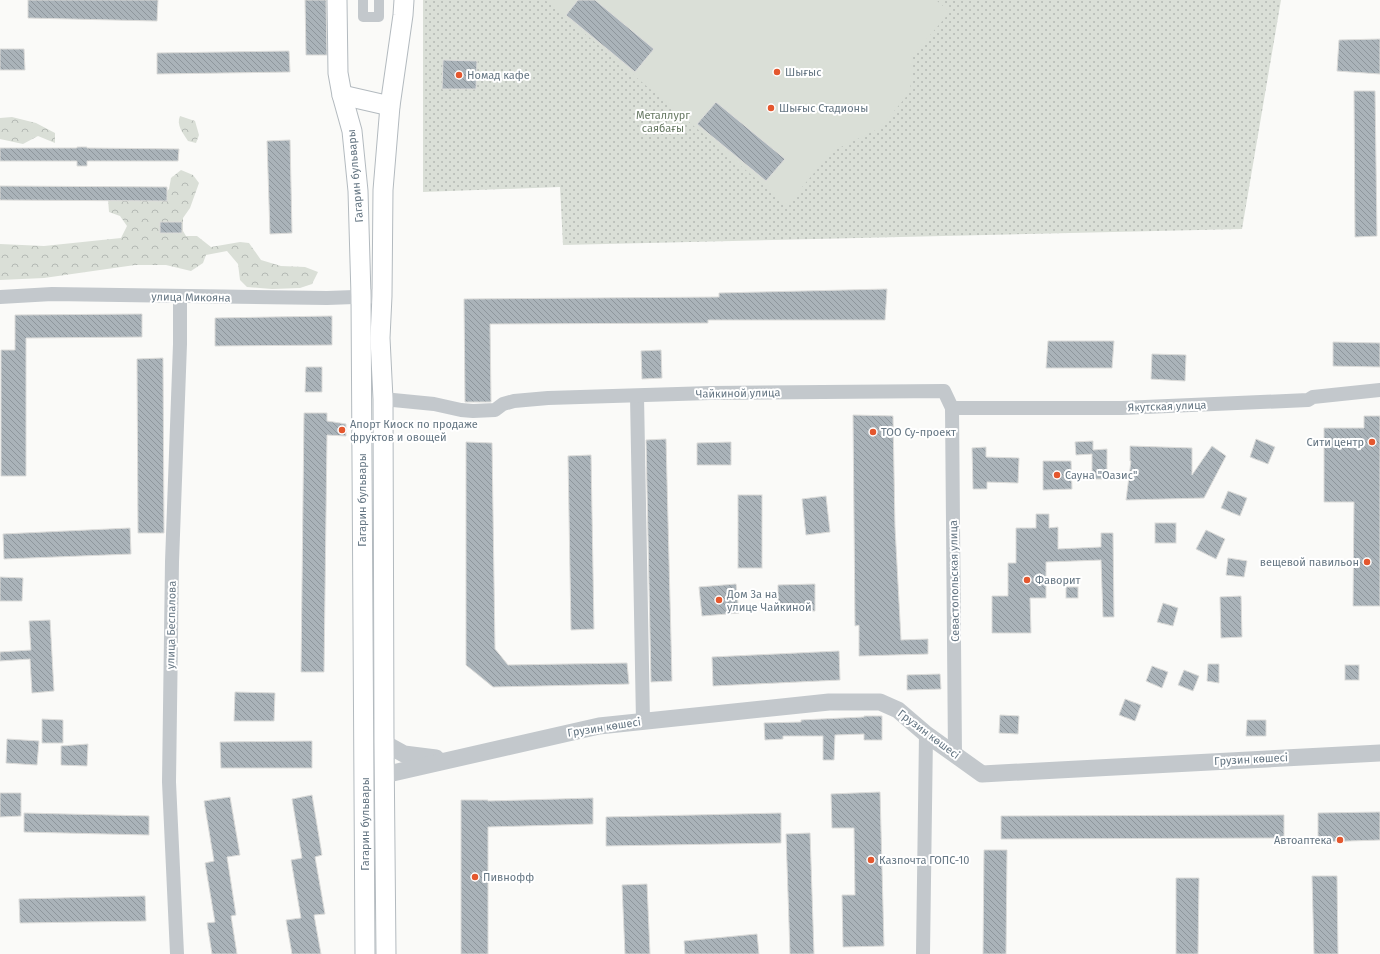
<svg xmlns="http://www.w3.org/2000/svg" width="1380" height="954" font-family="'Fira Sans',sans-serif">
	<defs>
		<pattern id="green-dots" width="8" height="8" patternUnits="userSpaceOnUse"><rect width="8" height="8" fill="#dadfd7"/><path d="M2 2h.1M6 6h.1" fill="none" stroke="#b4b9b4" stroke-width="1.8" stroke-linecap="round"/></pattern>
		<pattern id="forest-crowns" width="20" height="18" patternUnits="userSpaceOnUse"><rect width="20" height="18" fill="#dadfd7"/><path d="M2 6a3 3 0 1 1 6 0M12 15a3 3 0 1 1 6 0" fill="none" stroke="#b4b9b4"/></pattern>
		<pattern id="building-back-hatch" width="6" height="6" patternUnits="userSpaceOnUse"><rect width="6" height="6" fill="#aab3b9"/><path d="M-1 5l2 2M0 0l6 6M5-1l2 2" fill="none" stroke="#8e969c"/></pattern>
	</defs>
	<rect width="100%" height="100%" fill="#fafaf8"/>
	<polygon fill="url(#green-dots)" points="423,0 1281,0 1242,229 563,245 560,187 423,192"/>
	<g fill="url(#forest-crowns)">
		<path d="M180,116l15,5 4,14 -3,8 -8,-2c-5,-8 -12,-16 -8,-25z"/>
		<polygon points="12,117 36,123 55,133 55,143 38,136 23,144 0,139 0,118"/>
		<polygon points="181,170 193,175 199,183 190,208 183,218 183,231 186,236 197,236 211,247 240,242 249,243 261,260 281,266 305,267 318,272 312,284 300,288 272,289 247,287 240,280 238,264 227,251 206,255 203,263 191,271 166,265 135,265 44,278 0,280 0,244 44,246 121,238 127,226 120,216 109,212 108,199 161,198 169,189 171,178"/>
	</g>
	<polygon fill="#dadfd7" points="545,0 936,0 950,12 913,55 910,92 880,128 841,147 835,148 787,205"/>
	<g fill="url(#building-back-hatch)" stroke="#dcdcda">
		<polygon points="28,0 158,0 157,21 28,18"/>
		<polygon points="305,0 326,0 327,55 306,55"/>
		<polygon points="578,0 595,0 654,49 635,72 566,15"/>
		<polygon points="1380,39 1380,74 1337,71 1339,40"/>
		<polygon points="0,49 24,49 25,70 0,70"/>
		<polygon points="289,51 290,72 157,74 157,53"/>
		<polygon points="443,60 477,61 476,89 442,89"/>
		<polygon points="1354,91 1375,91 1377,236 1355,237"/>
		<polygon points="716,102 785,159 766,181 697,124"/>
		<polygon points="290,140 292,233 270,234 267,141"/>
		<polygon points="77,147 87,147 87,148 179,149 178,161 87,161 87,166 77,166 77,161 0,161 0,148 77,148"/>
		<polygon points="0,186 167,187 167,201 0,200"/>
		<rect x="160" y="222" width="22" height="11"/>
		<polygon points="887,289 885,320 708,320 708,323 490,324 491,402 465,402 464,299 719,297 719,293"/>
		<polygon points="142,314 142,337 26,338 26,476 1,476 1,350 15,350 15,315"/>
		<polygon points="332,316 332,345 215,346 215,318"/>
		<polygon points="1048,341 1114,341 1112,368 1046,368"/>
		<polygon points="1333,342 1380,343 1380,367 1333,366"/>
		<polygon points="661,350 662,378 642,379 641,351"/>
		<polygon points="1152,354 1186,355 1185,381 1151,379"/>
		<polygon points="163,358 164,533 138,533 137,359"/>
		<polygon points="306,367 322,367 322,392 305,392"/>
		<polygon points="304,413 327,413 327,421 346,424 346,436 327,435 324,672 301,672"/>
		<polygon points="853,415 893,416 895,527 901,640 928,639 928,654 859,656 859,625 855,626"/>
		<polygon points="1364,416 1380,416 1380,606 1353,606 1354,502 1324,502 1324,428 1364,428"/>
		<polygon points="666,439 672,681 651,682 646,440"/>
		<polygon points="1256,439 1275,447 1268,464 1250,457"/>
		<polygon points="1093,441 1093,450 1107,449 1107,479 1092,479 1092,454 1076,455 1075,442"/>
		<polygon points="466,442 492,443 495,649 508,665 627,663 629,684 493,687 466,665"/>
		<polygon points="731,442 731,465 697,465 697,443"/>
		<polygon points="1130,446 1192,448 1192,475 1212,446 1226,456 1204,498 1126,500 1131,461 1130,461"/>
		<polygon points="986,447 986,457 1019,458 1018,483 987,482 987,489 973,489 972,448"/>
		<polygon points="591,455 594,629 571,630 568,456"/>
		<polygon points="1043,461 1071,461 1072,489 1043,490"/>
		<polygon points="1228,491 1247,498 1240,516 1221,508"/>
		<rect x="738" y="495" width="24" height="73"/>
		<polygon points="826,496 830,532 806,535 802,499"/>
		<polygon points="1036,514 1049,514 1049,528 1058,527 1058,549 1101,547 1101,533 1113,533 1114,617 1103,617 1101,560 1046,562 1046,598 1030,598 1031,633 992,633 992,596 1008,596 1008,563 1016,563 1016,528 1036,528"/>
		<rect x="1155" y="523" width="21" height="20"/>
		<polygon points="130,528 131,554 4,559 3,534"/>
		<polygon points="1206,530 1225,539 1216,559 1196,549"/>
		<polygon points="1228,558 1247,561 1244,577 1226,575"/>
		<polygon points="0,577 23,578 22,601 0,601"/>
		<polygon points="736,584 739,613 702,616 699,587"/>
		<polygon points="815,584 815,611 778,612 778,585"/>
		<rect x="1066" y="587" width="12" height="11"/>
		<polygon points="1241,596 1242,637 1221,638 1220,597"/>
		<polygon points="1163,603 1178,608 1173,626 1157,622"/>
		<polygon points="50,620 54,691 32,693 30,659 0,661 0,652 31,650 29,621"/>
		<polygon points="839,651 840,680 713,686 712,657"/>
		<polygon points="1208,664 1219,664 1219,683 1207,681"/>
		<rect x="1345" y="665" width="14" height="15"/>
		<polygon points="1152,666 1168,672 1162,688 1146,681"/>
		<polygon points="1184,670 1199,676 1193,691 1178,685"/>
		<polygon points="940,674 941,689 907,690 907,675"/>
		<polygon points="235,692 275,693 274,721 234,721"/>
		<polygon points="1125,699 1141,705 1135,721 1119,715"/>
		<polygon points="1000,715 1019,716 1018,734 999,733"/>
		<polygon points="864,716 882,716 882,740 864,740 864,734 835,735 834,760 823,760 823,736 783,736 783,739 765,740 764,723 801,722 801,720 864,717"/>
		<polygon points="42,719 63,720 63,743 42,743"/>
		<polygon points="1247,720 1266,720 1266,736 1246,736"/>
		<polygon points="7,739 39,741 37,765 6,763"/>
		<polygon points="312,741 312,768 221,768 220,742"/>
		<polygon points="88,744 87,766 61,765 61,746"/>
		<polygon points="880,792 884,946 843,947 842,895 855,895 854,828 832,828 831,794"/>
		<polygon points="0,793 21,793 21,816 0,817"/>
		<polygon points="312,795 322,855 315,857 325,914 314,915 321,954 292,954 286,920 301,918 291,860 302,858 292,799"/>
		<polygon points="230,797 240,855 227,857 236,915 231,916 237,954 212,954 207,923 215,922 205,863 214,861 204,801"/>
		<polygon points="593,798 593,824 488,827 488,954 461,954 461,800 488,800 488,801"/>
		<polygon points="1380,812 1380,840 1318,842 1318,813"/>
		<polygon points="24,813 149,816 149,835 24,832"/>
		<polygon points="781,813 781,843 606,846 606,817"/>
		<polygon points="1284,815 1284,838 1001,839 1001,816"/>
		<polygon points="810,833 814,954 790,954 786,834"/>
		<polygon points="984,850 1007,850 1006,954 983,954"/>
		<polygon points="1312,876 1337,876 1338,954 1314,954"/>
		<polygon points="1176,878 1199,878 1198,954 1176,954"/>
		<polygon points="647,884 650,954 625,954 622,885"/>
		<polygon points="145,896 146,921 20,923 19,899"/>
		<polygon points="757,934 759,954 685,954 684,941"/>
	</g>
	<g fill="none" stroke-linecap="round" stroke-linejoin="round">
		<defs>
			<g id="secondary">
				<polyline points="337,0 338,73 342,95 352,131 358,191 361,296 365,954"/>
				<polyline points="342,95 390,106"/>
				<polyline points="386,954 384,743 383,399 380,338 382,296 383,190 390,106 403,15 404,0"/>
			</g>
		</defs>
		<use href="#secondary" stroke="#b3babf" stroke-width="21"/>
		<polyline stroke="#c3c8cc" stroke-width="10" points="363,0 363,17 379,17 379,0"/>
		<g stroke="#c3c8cc" stroke-width="14">
			<polyline points="0,297 52,294 327,298 382,296"/>
			<polyline points="637,396 643,721"/>
			<polyline points="383,399 434,404 461,410 473,411 495,410 503,404 514,401 548,398 710,393 944,391 952,408 955,755"/>
			<polyline points="952,408 1122,408 1308,400 1313,397 1380,390"/>
			<polyline points="177,954 169,782 172,562 180,344 180,296"/>
			<polyline points="923,954 926,734"/>
		</g>
		<g stroke="#c3c8cc" stroke-width="17">
			<polyline points="384,743 404,754 436,758"/>
			<polyline points="384,775 599,726 829,702 880,702 898,710 926,734 982,774 1380,753"/>
		</g>
		<use href="#secondary" stroke="#fff" stroke-width="19"/>
	</g>
	<g fill="#e4572e" stroke="#fff" stroke-width="1.5">
		<circle cx="777" cy="72" r="4"/>
		<circle cx="459" cy="75" r="4"/>
		<circle cx="771" cy="108" r="4"/>
		<circle cx="342" cy="430" r="4"/>
		<circle cx="873" cy="432" r="4"/>
		<circle cx="1372" cy="442" r="4"/>
		<circle cx="1057" cy="475" r="4"/>
		<circle cx="1367" cy="562" r="4"/>
		<circle cx="1027" cy="580" r="4"/>
		<circle cx="719" cy="600" r="4"/>
		<circle cx="1340" cy="840" r="4"/>
		<circle cx="871" cy="860" r="4"/>
		<circle cx="475" cy="877" r="4"/>
	</g>
	<g text-anchor="middle" stroke-width="4" stroke-linejoin="round" paint-order="stroke">
		<g font-size="11" fill="#657683" stroke="#fff" text-anchor="start">
			<text x="785" y="76">Шығыс</text>
			<text x="467" y="79">Номад кафе</text>
			<text x="779" y="112">Шығыс Стадионы</text>
			<text x="350" y="428">Апорт Киоск по продаже<tspan x="350" dy="13">фруктов и овощей</tspan></text>
			<text x="881" y="436">ТОО Су-проект</text>
			<text x="1364" y="446" text-anchor="end">Сити центр</text>
			<text x="1065" y="479">Сауна "Оазис"</text>
			<text x="1359" y="566" text-anchor="end">вещевой павильон</text>
			<text x="1035" y="584">Фаворит</text>
			<text x="727" y="598">Дом 3а на<tspan x="727" dy="13">улице Чайкиной</tspan></text>
			<text x="1332" y="844" text-anchor="end">Автоаптека</text>
			<text x="879" y="864">Казпочта ГОПС-10</text>
			<text x="483" y="881">Пивнофф</text>
		</g>
		<g font-size="11" fill="#687a64" stroke="#fff">
			<text x="663" y="119">Металлург<tspan x="663" dy="13">саябағы</tspan></text>
		</g>
		<g font-size="11" fill="#657683" stroke="#fff">
			<text transform="translate(355 176) rotate(-95)" y="4">Гагарин бульвары</text>
			<text transform="translate(191 297) rotate(1)" y="4">улица Микояна</text>
			<text transform="translate(738 393) rotate(-1)" y="4">Чайкиной улица</text>
			<text transform="translate(1167 406) rotate(-2)" y="4">Якутская улица</text>
			<text transform="translate(362 500) rotate(-90)" y="4">Гагарин бульвары</text>
			<text transform="translate(954 581) rotate(-91)" y="4">Севастопольская улица</text>
			<text transform="translate(171 625) rotate(-89)" y="4">улица Беспалова</text>
			<text transform="translate(604 727) rotate(-9)" y="4">Грузин көшесі</text>
			<text transform="translate(929 734) rotate(37)" y="4">Грузин көшесі</text>
			<text transform="translate(1251 759) rotate(-3)" y="4">Грузин көшесі</text>
			<text transform="translate(365 824) rotate(-90)" y="4">Гагарин бульвары</text>
		</g>
	</g>
</svg>
